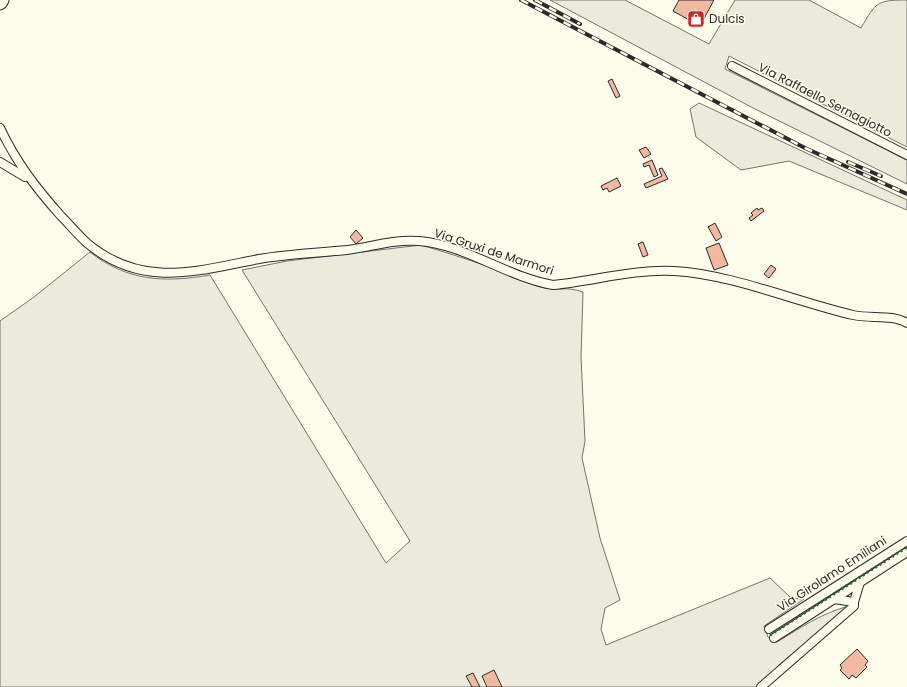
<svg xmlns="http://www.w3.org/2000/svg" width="907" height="687" font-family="Poppins,sans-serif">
	<rect width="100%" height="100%" fill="#fdfbea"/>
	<g fill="#ecebdb" stroke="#74746e">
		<path d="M550,0h75l84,44 26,-44h74l52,28c15,-26 16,-28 46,-28v147l-178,-91 -4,13 182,91v24l-152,-75z"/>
		<polygon points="699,103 907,200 907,210 789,161 741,170 696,137 690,109"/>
		<path d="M421,245c31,9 61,19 91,30 9,3 19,10 28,12 16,4 27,-1 43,5l-2,65 4,84 -3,17 18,80 20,62 -15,8 -4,21 5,16 164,-67 21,20 13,1 -40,27 4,11 9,5c23,-14 45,-29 72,-36l-70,59 -22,22h-757v-366l34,-24 56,-45c37,29 74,31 120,23l176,288 24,-22 -168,-271 45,-9z"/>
	</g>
	<g fill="#f2b8a0" stroke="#2b2b2b">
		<polygon points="679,0 714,0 700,26 673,11"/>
		<polygon points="612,79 620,96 616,98 608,81"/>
		<polygon points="646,147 651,154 644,158 639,150"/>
		<polygon points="652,160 658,175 654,177 649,165 644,167 643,164"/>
		<polygon points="662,168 668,179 646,188 644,184 662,176 659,169"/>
		<polygon points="617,178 621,186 609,192 607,188 603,190 601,186"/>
		<polygon points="757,208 758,210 762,208 764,211 751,221 749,218 753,215 751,213"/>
		<polygon points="715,223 722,237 716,241 708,227"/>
		<polygon points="356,230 363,238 356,244 350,237"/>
		<polygon points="643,242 648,255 643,257 638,244"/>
		<polygon points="719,243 728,265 714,270 706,248"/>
		<polygon points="771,265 776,269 769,278 764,274"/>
		<polygon points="857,649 868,661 865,665 867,667 856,678 852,675 849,679 840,670 842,668 840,665"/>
		<polygon points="494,670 502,687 487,687 482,676"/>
		<polygon points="473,673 480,687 472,687 466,676"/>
	</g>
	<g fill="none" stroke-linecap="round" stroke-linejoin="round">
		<defs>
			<g id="minor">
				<polyline points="732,66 907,155"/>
				<path d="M0,128c16,34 36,60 61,88 9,9 17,19 26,27 55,46 109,28 172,16 29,-5 58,-6 88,-9 24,-3 47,-11 72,-9 47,4 88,36 134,44 41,-4 79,-16 121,-14 57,3 123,31 179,44 17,4 40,-1 54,8"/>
				<polyline points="0,162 25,177"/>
				<polyline points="834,599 854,602 860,582"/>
				<polyline points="769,629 907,541"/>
				<polyline points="774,638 907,552"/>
				<polyline points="761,687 854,606 854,602"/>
			</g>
			<polyline id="trunk" points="0,3 2,0"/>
		</defs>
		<use href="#minor" stroke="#2b2b2b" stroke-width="10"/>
		<use href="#trunk" stroke="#2b2b2b" stroke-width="15"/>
		<use href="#minor" stroke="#fdfbea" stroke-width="8"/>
		<use href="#trunk" stroke="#fdfbea" stroke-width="13"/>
		<defs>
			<g id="rail">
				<polyline points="521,0 805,148 907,194"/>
				<polyline points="535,0 580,24"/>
				<polyline points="848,162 881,176"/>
			</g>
		</defs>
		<use href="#rail" stroke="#2b2b2b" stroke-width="4"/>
		<use href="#rail" stroke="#fdfbea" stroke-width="2.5" stroke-dasharray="8" stroke-linecap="butt"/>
		<polyline stroke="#34623c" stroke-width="3" stroke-dasharray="2 3" stroke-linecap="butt" points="770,635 907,547"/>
	</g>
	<defs>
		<symbol id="shop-square" viewBox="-11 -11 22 22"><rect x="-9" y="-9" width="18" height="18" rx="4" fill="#c62828" stroke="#fdfbea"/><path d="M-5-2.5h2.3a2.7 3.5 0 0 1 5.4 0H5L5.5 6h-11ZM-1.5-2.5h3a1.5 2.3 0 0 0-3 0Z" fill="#fff"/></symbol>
	</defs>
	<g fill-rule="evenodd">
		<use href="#shop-square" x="686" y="9" width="20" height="20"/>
	</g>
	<g text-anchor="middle" stroke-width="3" stroke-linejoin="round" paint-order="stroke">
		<g font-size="12" fill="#2b2b2b" stroke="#fdfbea" text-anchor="start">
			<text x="709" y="23">Dulcis</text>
		</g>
		<g font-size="12" fill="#2b2b2b" stroke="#fdfbea">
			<text transform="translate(825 100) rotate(27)" y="4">Via Raffaello Sernagiotto</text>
			<text transform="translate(494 252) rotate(18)" y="4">Via Gruxi de Marmori</text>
			<text transform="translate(832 574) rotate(-33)" y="4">Via Girolamo Emiliani</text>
		</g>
	</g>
</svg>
